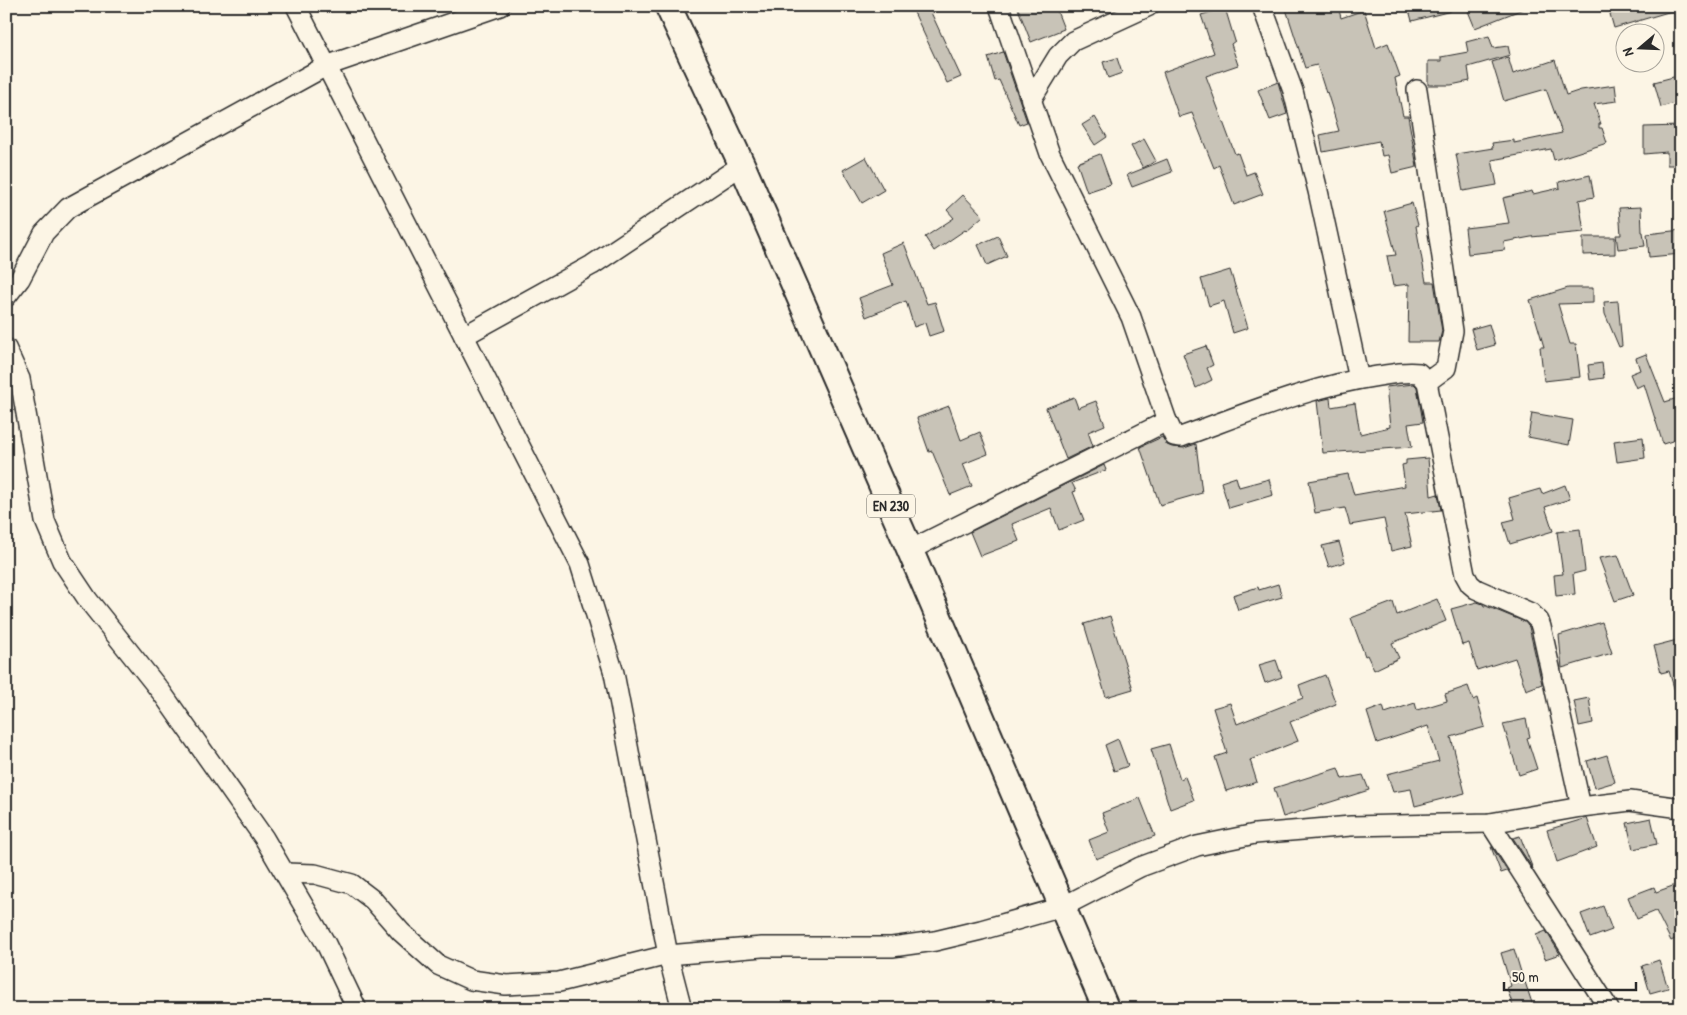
<svg xmlns="http://www.w3.org/2000/svg" width="1687" height="1015" font-family="'Patrick Hand',sans-serif">
	<rect width="100%" height="100%" fill="#fcf5e5"/>
	<filter id="ink" filterUnits="userSpaceOnUse"><feTurbulence type="fractalNoise" baseFrequency=".02" numOctaves="2"/><feDisplacementMap in="SourceGraphic" scale="10" xChannelSelector="R" yChannelSelector="G"/><feConvolveMatrix kernelMatrix="1 2 1 2 8 2 1 2 1" color-interpolation-filters="sRGB"/></filter>
	<g filter="url(#ink)">
		<g fill="#c8c3b7" stroke="#2b2b2b">
			<polygon points="911,6 928,6 961,77 947,83"/>
			<polygon points="1017,6 1055,6 1064,29 1031,42"/>
			<polygon points="1285,6 1338,6 1341,18 1364,10 1376,48 1388,43 1400,76 1395,78 1403,116 1408,116 1417,167 1392,173 1388,155 1382,156 1379,141 1323,152 1320,135 1339,131 1327,92 1326,93 1317,65 1305,68"/>
			<polygon points="1408,6 1450,6 1451,11 1412,21"/>
			<polygon points="1466,6 1528,6 1528,7 1475,28"/>
			<polygon points="1635,6 1674,6 1675,10 1614,28 1610,14"/>
			<polygon points="1225,8 1235,41 1231,44 1238,65 1206,76 1235,154 1238,153 1246,175 1254,172 1263,194 1234,205 1219,165 1214,168 1192,113 1179,117 1163,72 1214,53 1201,15"/>
			<polygon points="1489,36 1493,48 1508,46 1510,55 1468,67 1470,81 1451,85 1428,85 1428,61 1441,61 1441,57 1468,52 1466,42"/>
			<polygon points="1003,52 1027,122 1019,125 999,80 995,81 988,57"/>
			<polygon points="1508,57 1513,74 1555,60 1566,95 1581,90 1615,85 1617,101 1594,104 1601,124 1599,124 1599,128 1602,128 1607,143 1554,160 1551,149 1492,160 1497,185 1463,191 1456,154 1493,148 1492,143 1514,140 1514,143 1562,133 1546,89 1504,101 1492,62"/>
			<polygon points="1117,58 1122,73 1108,78 1103,62"/>
			<polygon points="1681,75 1681,101 1661,107 1654,82"/>
			<polygon points="1278,82 1287,114 1270,120 1258,90"/>
			<polygon points="1095,117 1107,137 1095,145 1082,125"/>
			<polygon points="1681,126 1681,165 1667,165 1667,152 1644,154 1644,127"/>
			<polygon points="1144,139 1156,161 1143,168 1131,146"/>
			<polygon points="1100,154 1111,184 1087,192 1077,163"/>
			<polygon points="866,157 884,190 862,203 843,170"/>
			<polygon points="1167,159 1172,172 1132,187 1127,175"/>
			<polygon points="1590,175 1594,197 1579,200 1584,232 1531,237 1504,242 1505,250 1468,254 1465,228 1509,223 1503,198 1532,191 1533,194 1560,188 1559,182"/>
			<polygon points="963,195 983,216 966,231 965,230 934,251 925,237 954,218 947,210"/>
			<polygon points="1412,203 1418,225 1416,226 1426,282 1434,282 1442,331 1439,342 1408,342 1409,284 1393,286 1387,256 1396,255 1384,211"/>
			<polygon points="1641,207 1642,232 1643,232 1645,246 1618,249 1616,235 1621,235 1619,208"/>
			<polygon points="1681,230 1681,254 1649,257 1647,234"/>
			<polygon points="998,236 1007,256 987,265 978,245"/>
			<polygon points="1583,237 1615,237 1615,254 1583,255"/>
			<polygon points="904,243 927,304 935,302 944,331 929,336 925,323 914,327 906,301 866,317 859,298 893,285 881,253"/>
			<polygon points="1230,270 1248,328 1233,333 1224,301 1209,306 1201,279"/>
			<polygon points="1568,288 1593,288 1593,303 1558,304 1570,344 1576,344 1580,377 1544,381 1540,347 1544,347 1530,300"/>
			<polygon points="1618,301 1622,346 1619,347 1605,314 1604,302"/>
			<polygon points="1489,324 1495,345 1477,350 1471,329"/>
			<polygon points="1206,346 1213,365 1207,368 1212,380 1196,388 1183,354"/>
			<polygon points="1646,354 1665,402 1681,397 1681,438 1663,444 1644,384 1636,388 1630,374 1640,370 1636,358"/>
			<polygon points="1602,363 1604,378 1590,380 1588,365"/>
			<polygon points="1414,384 1417,387 1423,422 1408,424 1412,447 1323,453 1317,401 1330,398 1331,407 1355,403 1360,434 1390,427 1386,387"/>
			<polygon points="1074,397 1078,408 1096,401 1105,425 1088,432 1093,446 1066,459 1046,408"/>
			<polygon points="949,406 961,440 980,432 988,454 963,464 972,486 950,495 932,451 929,452 917,418"/>
			<polygon points="1532,413 1573,420 1569,445 1528,437"/>
			<polygon points="1162,437 1167,445 1172,447 1184,448 1196,444 1202,493 1160,505 1140,447"/>
			<polygon points="1643,437 1645,458 1617,462 1614,441"/>
			<polygon points="1428,458 1431,496 1438,494 1441,510 1405,514 1412,546 1391,551 1384,519 1350,525 1345,508 1315,513 1309,481 1348,474 1354,495 1405,486 1402,465 1406,464 1406,460"/>
			<polygon points="1104,465 1106,470 1072,483 1076,491 1073,492 1084,520 1059,530 1051,508 1012,524 1019,541 980,556 970,532"/>
			<polygon points="1236,477 1239,487 1269,479 1273,495 1229,508 1221,482"/>
			<polygon points="1565,485 1570,499 1545,507 1553,531 1510,544 1503,522 1515,519 1509,498 1540,489 1542,494"/>
			<polygon points="1580,529 1585,571 1573,574 1575,594 1556,596 1554,575 1563,574 1557,532"/>
			<polygon points="1339,542 1345,562 1329,567 1322,546"/>
			<polygon points="1618,555 1633,595 1615,601 1599,558"/>
			<polygon points="1278,584 1282,597 1238,610 1233,595 1258,587 1259,590"/>
			<polygon points="1437,599 1446,621 1392,643 1399,658 1374,670 1367,655 1365,656 1351,618 1393,602 1397,615"/>
			<polygon points="1477,602 1483,604 1484,606 1486,606 1525,622 1529,627 1542,684 1526,690 1515,658 1477,670 1469,643 1462,645 1451,609"/>
			<polygon points="1110,616 1133,689 1106,697 1084,624"/>
			<polygon points="1602,622 1612,653 1562,668 1559,635"/>
			<polygon points="1681,639 1681,697 1677,698 1669,671 1661,673 1654,646"/>
			<polygon points="1276,660 1282,677 1265,683 1259,665"/>
			<polygon points="1325,675 1336,704 1290,722 1298,741 1250,760 1257,782 1226,791 1215,757 1227,753 1213,708 1230,703 1237,724 1303,698 1299,685"/>
			<polygon points="1468,686 1473,700 1477,698 1485,727 1451,737 1465,793 1415,806 1411,789 1393,792 1387,774 1439,761 1428,726 1377,743 1367,712 1383,706 1385,713 1415,703 1417,710 1447,701 1445,694"/>
			<polygon points="1589,698 1593,723 1579,726 1574,701"/>
			<polygon points="1526,719 1530,737 1527,738 1537,769 1519,775 1503,724"/>
			<polygon points="1118,739 1128,766 1114,771 1105,745"/>
			<polygon points="1169,744 1180,779 1185,777 1194,800 1170,809 1151,749"/>
			<polygon points="1607,755 1615,782 1595,788 1587,761"/>
			<polygon points="1338,768 1342,779 1363,775 1369,790 1283,817 1274,788"/>
			<polygon points="1140,798 1155,836 1096,859 1089,840 1109,832 1102,813"/>
			<polygon points="1587,818 1597,847 1557,862 1547,830"/>
			<polygon points="1651,818 1657,844 1633,849 1627,823"/>
			<polygon points="1520,836 1533,869 1513,838"/>
			<polygon points="1491,847 1492,847 1507,871 1501,873"/>
			<polygon points="1681,883 1681,936 1671,941 1656,911 1637,919 1628,897 1654,887 1656,892"/>
			<polygon points="1603,906 1612,930 1590,938 1581,914"/>
			<polygon points="1546,931 1560,954 1545,959 1536,935"/>
			<polygon points="1514,949 1524,982 1525,982 1534,1009 1514,1009 1507,988 1511,986 1501,953"/>
			<polygon points="1659,960 1668,988 1650,993 1642,966"/>
		</g>
		<g fill="none" stroke-linecap="round" stroke-linejoin="round">
			<defs>
				<g id="minor">
					<polyline points="296,6 580,564 614,673 668,955 682,1009"/>
					<polyline points="1262,6 1293,91 1318,191 1359,379"/>
					<polyline points="1417,90 1453,331 1446,368 1427,382"/>
					<polyline points="1031,100 1058,56 1073,41 1149,6"/>
					<polyline points="6,297 20,279 44,233 68,208 326,66 500,6"/>
					<polyline points="464,336 592,265 742,165"/>
					<polyline points="6,348 20,379 45,521 62,561 88,600 162,693 264,838 326,944 357,1009"/>
					<path d="M1167,421l7,15 7,1c64,-23 129,-51 197,-61 14,-2 27,-5 41,-3l8,9 38,193 5,9 6,5 55,24 8,8 2,6 40,180"/>
					<polyline points="910,550 1167,421 1131,317 1050,154 999,6"/>
					<polyline points="1490,823 1609,1009"/>
					<polyline points="285,873 315,874 352,884 373,900 401,932 438,965 471,980 506,985 559,982 668,955 762,947 892,947 935,941 981,930 1062,907 1140,867 1197,846 1255,834 1351,826 1490,823 1581,807 1630,801 1681,808"/>
				</g>
				<polyline id="major" points="668,6 742,165 910,550 1106,1009"/>
			</defs>
			<use href="#minor" stroke="#2b2b2b" stroke-width="22"/>
			<use href="#major" stroke="#2b2b2b" stroke-width="29"/>
			<use href="#minor" stroke="#fcf5e5" stroke-width="19"/>
			<use href="#major" stroke="#fcf5e5" stroke-width="25"/>
		</g>
	</g>
	<g text-anchor="middle" stroke-width="5" stroke-linejoin="round" paint-order="stroke">
		<rect fill="#fcf5e5" stroke="#6a6863" stroke-width="1" x="867" y="494.5" width="48" height="23" rx="4"/>
		<g font-size="14" font-weight="bold" fill="#2b2b2b">
			<text x="891" y="511">EN 230</text>
		</g>
	</g>
	<rect width="1687" height="1015" fill="none" stroke="#fcf5e5" stroke-width="25"/>
	<rect x="12" y="12" width="1662" height="990" fill="none" stroke="#2b2b2b" stroke-width="2" filter="url(#ink)"/>
	<g transform="translate(1640 48) rotate(251)"><circle r="24" fill="#fcf5e5" stroke="#a8a49b"/>
	<path d="M0-4L9 19L0 12L-9 19Z" fill="#2b2b2b"/>
	<text y="-8" font-size="14" font-weight="bold" text-anchor="middle" fill="#2b2b2b">N</text>
	</g>
	<path d="M1504 982v8h132v-8" fill="none" stroke="#2b2b2b" stroke-width="2.5"/>
	<text x="1512" y="982" font-size="15" fill="#2b2b2b" stroke="#fcf5e5" stroke-width="4" paint-order="stroke">50 m</text>
</svg>
